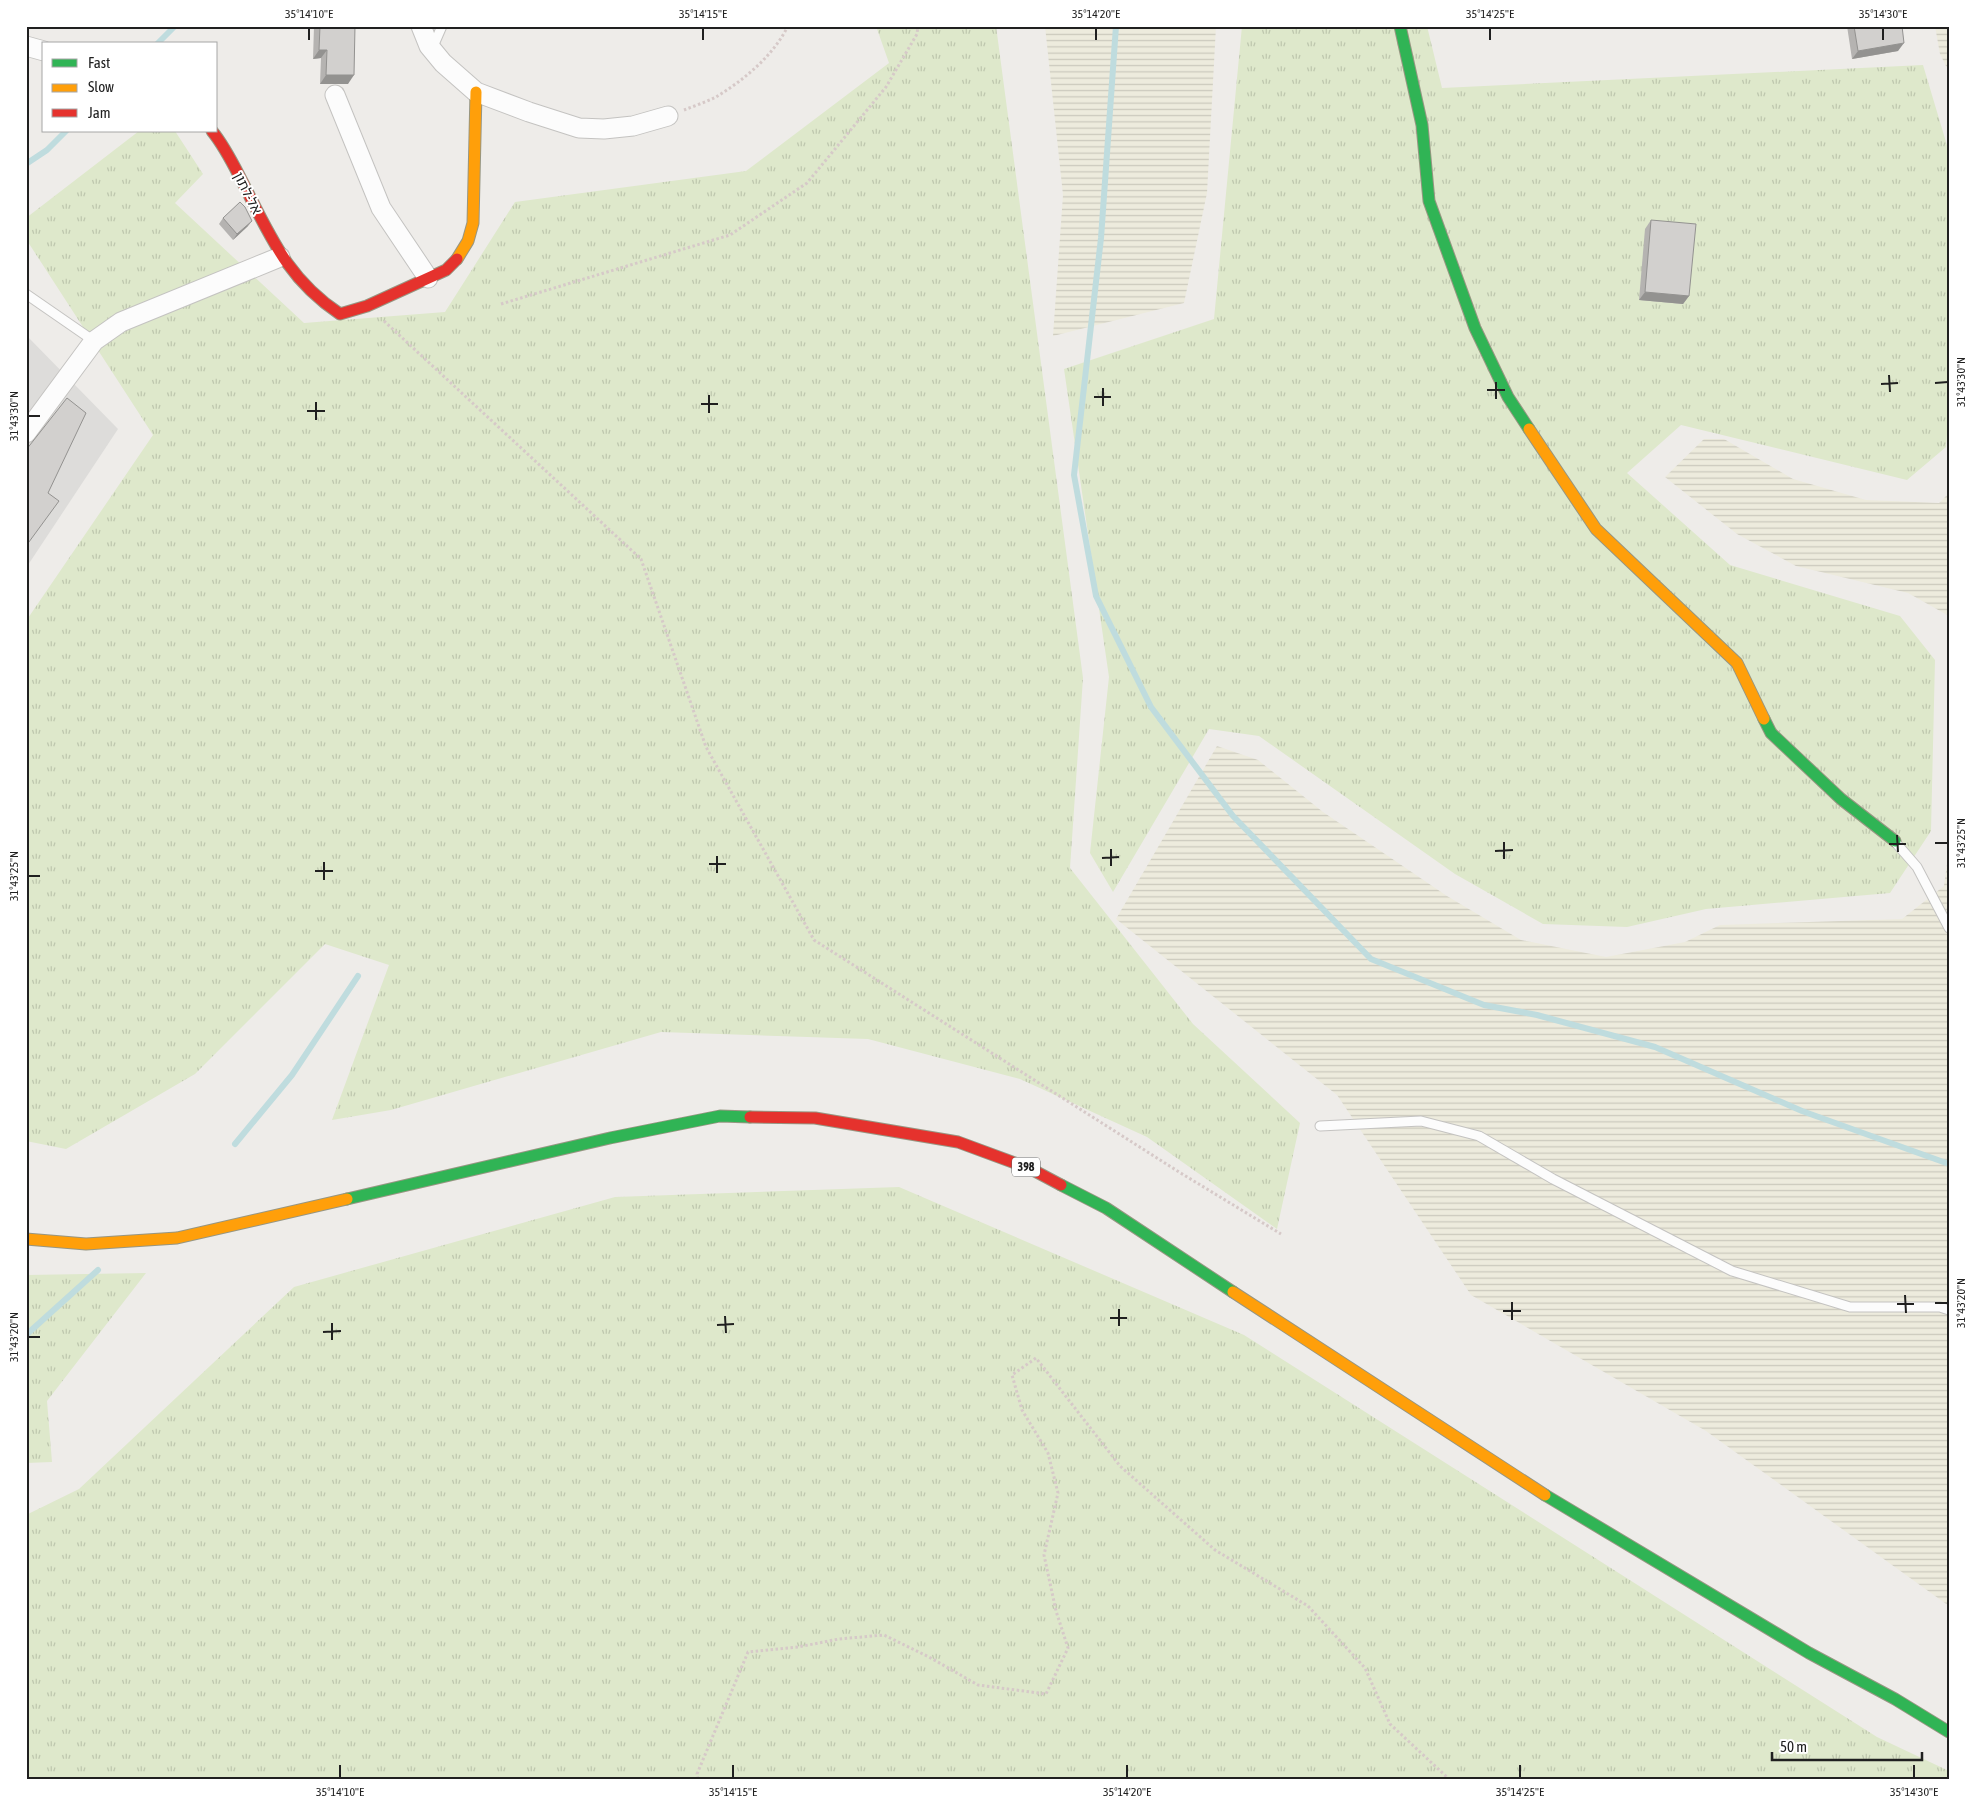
<svg xmlns="http://www.w3.org/2000/svg" width="1975" height="1805" font-family="'Asap Condensed','Noto Sans Hebrew',sans-serif">
	<defs>
		<pattern id="farmland-rules" width="6" height="5" patternUnits="userSpaceOnUse" patternTransform="scale(1.25)"><rect width="6" height="5" fill="#edebdd"/><path d="M0 2.5h6" fill="none" stroke="#cbc9bd"/></pattern>
		<pattern id="grass-tufts" width="24" height="20" patternUnits="userSpaceOnUse" patternTransform="scale(1.25)"><rect width="24" height="20" fill="#dee8cb"/><path d="M3 7l-1-3M5 7V3M7 7l1-3M15 17l-1-3M17 17v-4M19 17l1-3" fill="none" stroke="#bec7ae"/></pattern>
	</defs>
	<rect width="100%" height="100%" fill="#eeece9"/>
	<polygon fill="#dddcda" points="26,335 118,429 26,568"/>
	<g fill="url(#farmland-rules)">
		<polygon points="1045,26 1216,26 1207,193 1184,303 1053,336 1063,195"/>
		<polygon points="1935,26 1949,26 1949,72 1940,54"/>
		<polygon points="1704,439 1724,439 1793,479 1866,500 1939,503 1949,493 1949,616 1908,593 1796,566 1737,534 1665,477"/>
		<polygon points="1217,746 1258,760 1323,812 1447,896 1521,940 1606,957 1685,942 1720,925 1902,919 1944,886 1949,849 1949,1606 1706,1431 1471,1295 1337,1095 1116,919"/>
	</g>
	<g fill="url(#grass-tufts)">
		<polygon points="876,26 996,26 1083,678 1070,868 1193,1024 1300,1123 1277,1229 1147,1137 1020,1079 868,1039 661,1032 391,1110 332,1120 389,965 325,944 195,1074 66,1149 26,1141 26,621 153,435 26,239 26,218 139,131 175,131 203,174 175,203 304,323 445,312 515,202 746,171 889,63"/>
		<polygon points="1242,26 1427,26 1442,88 1923,65 1949,152 1949,410 1946,447 1907,480 1681,425 1627,473 1730,565 1900,616 1935,660 1931,831 1890,893 1706,909 1627,927 1543,924 1455,874 1259,736 1209,729 1113,892 1090,853 1109,677 1064,369 1214,319"/>
		<polygon points="899,1187 1244,1335 1877,1737 1949,1771 1949,1779 26,1779 26,1515 79,1489 294,1287 615,1197"/>
		<polygon points="146,1273 47,1401 52,1462 26,1463 26,1275"/>
	</g>
	<g fill="none" stroke-linecap="round" stroke-linejoin="round">
		<g stroke="#bfdcde" stroke-width="6">
			<polyline points="1116,26 1101,238 1074,475 1096,596 1151,707 1233,816 1371,959 1484,1005 1537,1015 1655,1047 1802,1111 1949,1164"/>
			<polyline points="157,44 175,26"/>
			<polyline points="26,164 47,150 66,131"/>
			<polyline points="235,1144 292,1075 358,976"/>
			<polyline points="26,1335 98,1270"/>
		</g>
		<defs>
			<g id="lane">
				<polyline points="432,49 442,26"/>
				<polyline points="26,294 94,341"/>
				<polyline points="1896,843 1917,867 1949,928"/>
				<polyline points="1320,1126 1421,1121 1479,1136 1553,1179 1732,1271 1850,1307 1940,1307 1949,1310"/>
			</g>
			<g id="street">
				<polyline points="421,26 429,46 443,63 476,92 529,112 579,128 604,129 633,126 668,116"/>
				<polyline points="26,46 44,51"/>
				<polyline points="335,95 381,208 428,278"/>
				<polyline points="26,433 94,341 121,322 280,257"/>
			</g>
			<g id="fast">
				<polyline points="1400,26 1422,125 1429,201 1475,328 1508,397 1529,429"/>
				<polyline points="1764,719 1771,733 1841,799 1895,841"/>
				<polyline points="1061,1185 1106,1208 1233,1292"/>
				<polyline points="347,1199 610,1138 720,1116 750,1117"/>
				<polyline points="1545,1495 1809,1653 1895,1699 1949,1732"/>
			</g>
			<g id="slow">
				<polyline points="457,259 468,241 473,223 476,92"/>
				<polyline points="1529,429 1596,529 1737,663 1764,719"/>
				<polyline points="26,1239 86,1244 177,1238 347,1199"/>
				<polyline points="1233,1292 1545,1495"/>
			</g>
			<g id="jam">
				<path d="M212,131c14,17 23,37 33,56 27,53 44,93 95,127l27,-8 79,-36 11,-11"/>
				<polyline points="750,1117 815,1118 958,1142 1031,1169 1061,1185"/>
			</g>
		</defs>
		<use href="#lane" stroke="#c4c3c1" stroke-width="11"/>
		<use href="#street" stroke="#c4c3c1" stroke-width="21"/>
		<use href="#fast" stroke="#979682" stroke-width="13"/>
		<use href="#slow" stroke="#979682" stroke-width="13"/>
		<use href="#jam" stroke="#979682" stroke-width="13"/>
		<g stroke="#d6c9c8" stroke-width="3" stroke-dasharray="2.5 2.5" stroke-linecap="butt">
			<path d="M684,110c10,-4 22,-8 32,-13 28,-17 57,-41 72,-71"/>
			<polyline points="501,304 730,235 807,183 886,87 917,34 918,26"/>
			<polyline points="384,321 641,559 706,747 814,940 1179,1172 1281,1234"/>
			<polyline points="698,1779 697,1774 748,1652 798,1647 839,1639 884,1635 929,1657 978,1685 1046,1694 1068,1648 1056,1611 1044,1555 1058,1493 1048,1453 1022,1410 1012,1375 1036,1358 1120,1466 1215,1550 1308,1606 1365,1668 1390,1724 1449,1779"/>
		</g>
		<use href="#lane" stroke="#fcfcfc" stroke-width="9"/>
		<use href="#street" stroke="#fcfcfc" stroke-width="19"/>
		<use href="#fast" stroke="#30b455" stroke-width="11"/>
		<use href="#slow" stroke="#ff9f0a" stroke-width="11"/>
		<use href="#jam" stroke="#e5322d" stroke-width="11"/>
	</g>
	<g fill="#b5b3b1">
		<polygon points="314,26 355,26 348,84 320,84 321,58 313,59"/>
		<polygon points="1847,26 1902,26 1898,51 1852,59"/>
		<polygon points="223,218 248,226 233,240 219,224"/>
		<polygon points="1651,220 1689,296 1683,304 1639,300 1645,229"/>
	</g>
	<g fill="#939290">
		<polygon points="1904,43 1898,51 1852,59 1858,51"/>
		<polygon points="319,50 327,50 321,58 313,59"/>
		<polygon points="326,75 354,75 348,84 320,84"/>
		<polygon points="252,221 248,226 233,240 237,234"/>
		<polygon points="1645,292 1689,296 1683,304 1639,300"/>
	</g>
	<g fill="#d2d0ce" stroke="#939290">
		<polygon points="320,26 355,26 354,75 326,75 327,50 319,50"/>
		<polygon points="1854,26 1902,26 1904,43 1858,51"/>
		<polygon points="240,202 245,207 252,221 237,234 223,218"/>
		<polygon points="1651,220 1696,224 1689,296 1645,292"/>
		<polygon points="67,398 86,413 48,493 59,501 26,546 26,450"/>
	</g>
	<path fill="none" stroke="#202020" stroke-width="2" d="M309,28v12M703,28v12M1096,28v12M1490,28v12M1883,28v12M1889,375l1,17M1496,382v17M1935,383l13,-1M1881,384l17,-1M1103,388v18M1487,390h18M709,395v18M1094,397h17M316,402v18M701,404h17M307,411h18M28,416h12M1897,835l1,17M1504,842v17M1935,843h13M1889,844h17M1111,849v17M1495,851l18,-1M717,856v17M1102,858l17,-1M324,862v18M709,864h17M315,871h18M28,876h12M1905,1295l1,18M1512,1302v18M1935,1303h13M1897,1304h17M1119,1309v17M1503,1311h18M725,1316l1,17M1110,1318h17M332,1323v17M717,1325l17,-1M323,1332l18,-1M28,1337h12M340,1765v13M733,1765v13M1127,1765v13M1520,1765v13M1914,1765v13"/>
	<g text-anchor="middle" stroke-width="4" stroke-linejoin="round" paint-order="stroke">
		<rect fill="#fff" stroke="#636363" stroke-width="1" x="1012" y="1157.5" width="28" height="19" rx="4"/>
		<g font-size="12" font-weight="bold" fill="#202020">
			<text x="1026" y="1171">398</text>
		</g>
		<g font-size="14" fill="#202020" stroke="#fff">
			<text transform="translate(248 193) rotate(63)" y="5">אל-לתון</text>
		</g>
	</g>
	<rect width="1975" height="1805" fill="none" stroke="#ffffff" stroke-width="55"/>
	<rect x="42" y="42" width="175" height="90" fill="#ffffff" stroke="#a6a6a6"/>
	<rect x="52" y="59" width="25" height="8" fill="#30b455" stroke="#a6a6a6"/>
	<text x="88" y="68" font-size="15" fill="#202020">Fast</text>
	<rect x="52" y="84" width="25" height="8" fill="#ff9f0a" stroke="#a6a6a6"/>
	<text x="88" y="92" font-size="15" fill="#202020">Slow</text>
	<rect x="52" y="109" width="25" height="8" fill="#e5322d" stroke="#a6a6a6"/>
	<text x="88" y="118" font-size="15" fill="#202020">Jam</text>
	<path d="M1772 1752v8h150v-8" fill="none" stroke="#202020" stroke-width="2.5"/>
	<text x="1780" y="1752" font-size="15" fill="#202020" stroke="#ffffff" stroke-width="4" paint-order="stroke">50 m</text>
	<rect x="28" y="28" width="1920" height="1750" fill="none" stroke="#202020" stroke-width="2"/>
	<g font-size="12" text-anchor="middle" fill="#202020">
		<text x="309" y="18">35°14'10"E</text>
		<text x="703" y="18">35°14'15"E</text>
		<text x="1096" y="18">35°14'20"E</text>
		<text x="1490" y="18">35°14'25"E</text>
		<text x="1883" y="18">35°14'30"E</text>
		<text transform="translate(1961 382) rotate(-90)" y="4">31°43'30"N</text>
		<text transform="translate(14 416) rotate(-90)" y="4">31°43'30"N</text>
		<text transform="translate(1961 843) rotate(-90)" y="4">31°43'25"N</text>
		<text transform="translate(14 876) rotate(-90)" y="4">31°43'25"N</text>
		<text transform="translate(1961 1303) rotate(-90)" y="4">31°43'20"N</text>
		<text transform="translate(14 1337) rotate(-90)" y="4">31°43'20"N</text>
		<text x="340" y="1796">35°14'10"E</text>
		<text x="733" y="1796">35°14'15"E</text>
		<text x="1127" y="1796">35°14'20"E</text>
		<text x="1520" y="1796">35°14'25"E</text>
		<text x="1914" y="1796">35°14'30"E</text>
	</g>
</svg>
